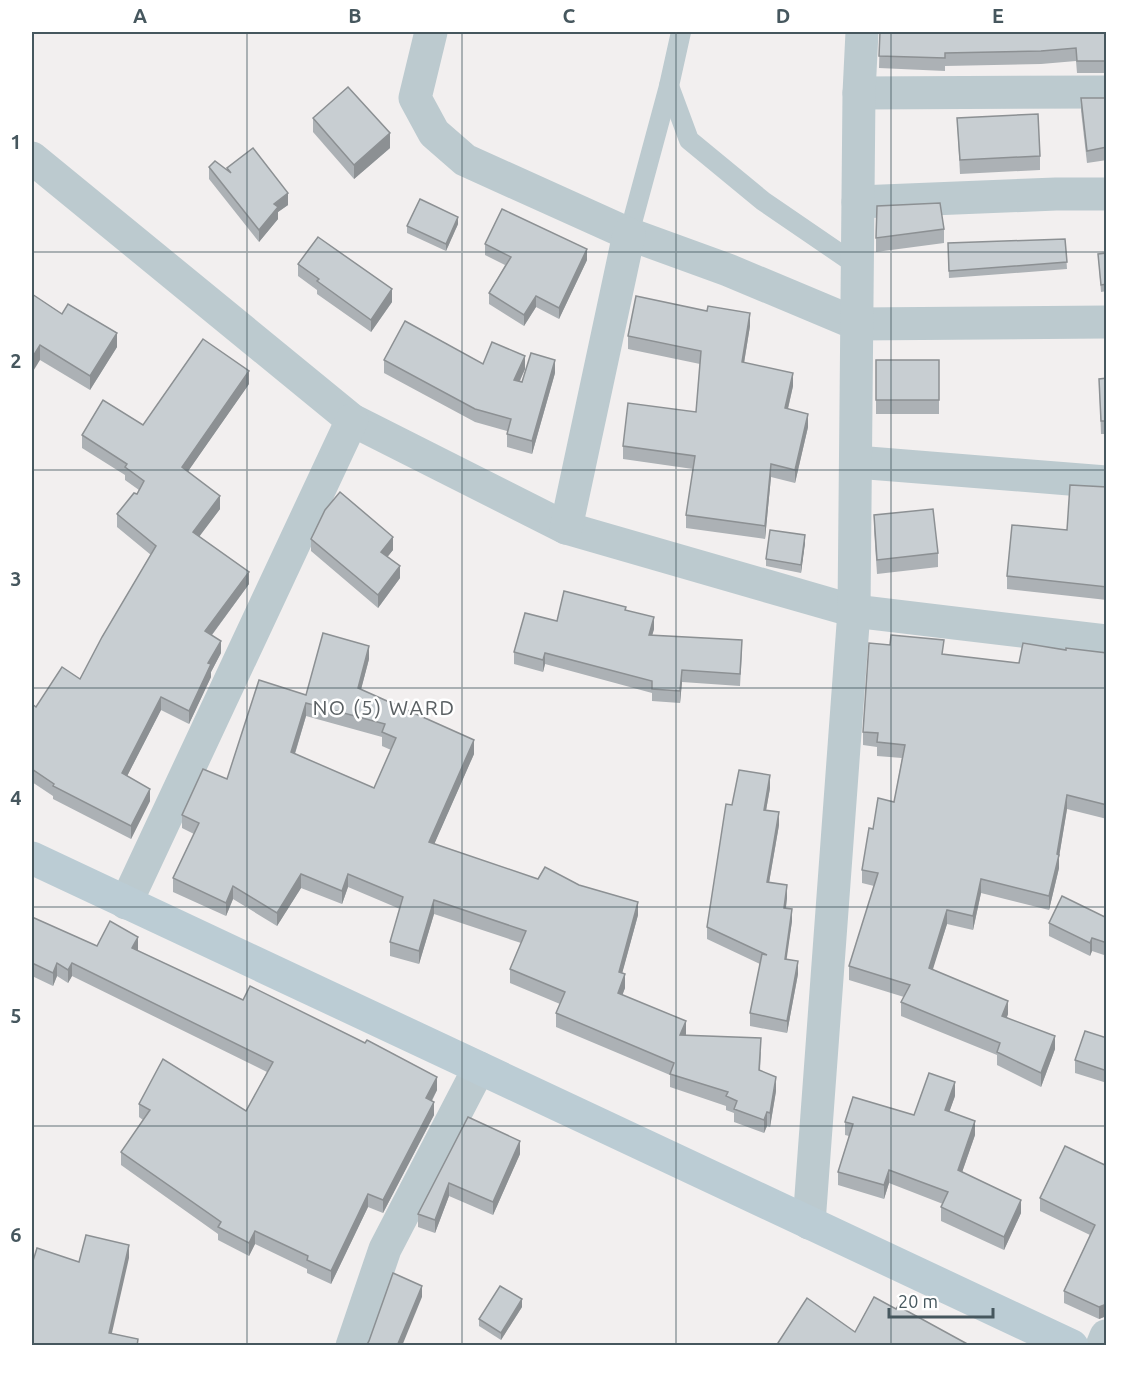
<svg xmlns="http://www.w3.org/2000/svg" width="1138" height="1377" font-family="Ubuntu,sans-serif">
	<rect width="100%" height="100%" fill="#f2efef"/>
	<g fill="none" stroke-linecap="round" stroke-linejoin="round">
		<g stroke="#bccacf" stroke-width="20">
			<polyline points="669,86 689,140 763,201 858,266"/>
			<polyline points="629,234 669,86 681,32"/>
		</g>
		<g stroke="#bccacf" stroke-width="33">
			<polyline points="431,32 415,98 434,133 465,160 629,234 728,270 857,324 1106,322"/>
			<polyline points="859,93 1106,92"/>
			<polyline points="32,158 352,420 566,528 854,611 1106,641"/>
			<polyline points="858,202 1056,194 1106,194"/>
			<polyline points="856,462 1106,482"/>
			<polyline points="566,528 629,234"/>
			<polyline points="126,903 352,420"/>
			<polyline points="809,1223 854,611 859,93 862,32"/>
			<polyline points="352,1346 385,1249 479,1068"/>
			<polyline points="1102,1346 1106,1336"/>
		</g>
		<polyline stroke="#bbccd4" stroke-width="33" points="32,858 1072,1346"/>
	</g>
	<g fill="#acb1b5" fill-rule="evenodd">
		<polygon points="880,32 1107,32 1107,73 1077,73 1076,61 1041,64 945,66 945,71 879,68"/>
		<polygon points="1081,98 1107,98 1107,160 1087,163 1081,111"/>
		<polygon points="313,118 390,148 354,179 313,132"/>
		<polygon points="957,118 1040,156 1040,170 960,174"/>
		<polygon points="209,167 227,170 227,168 288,205 278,212 278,219 259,242 209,179"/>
		<polygon points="458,224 446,251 407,233 407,226"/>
		<polygon points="944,229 944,243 876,252 876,238"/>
		<polygon points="1065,239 1067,269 949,278 948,250"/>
		<polygon points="485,244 587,260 559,319 536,307 524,326 489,304 489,293 505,265 485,255"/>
		<polygon points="1107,253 1107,291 1101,292 1098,254"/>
		<polygon points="298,264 392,302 371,332 317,294 317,290 298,276"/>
		<polygon points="32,294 62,314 117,347 90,390 40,360"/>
		<polygon points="750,326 744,363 793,386 788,409 808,427 795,483 771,477 765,539 686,528 686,515 693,469 623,459 623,446 696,412 700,364 628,349 628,336"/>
		<polygon points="384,360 483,364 525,369 520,381 522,382 555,373 532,454 507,447 507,431 475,422 384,373"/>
		<rect x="876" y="360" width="63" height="54"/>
		<polygon points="1107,378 1107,434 1101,434 1099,379"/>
		<polygon points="249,384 188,471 220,509 199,536 249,584 212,635 221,653 211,672 211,677 189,724 161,710 127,776 150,801 131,839 53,799 53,796 32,782 32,704 36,707 80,679 151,555 117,527 117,514 137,494 139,490 125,480 125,475 82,448 82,435 143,425"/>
		<polygon points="1107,487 1107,600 1007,589 1007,576 1067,530"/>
		<polygon points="874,515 938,553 938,567 877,574 874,529"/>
		<polygon points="311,539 393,550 387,557 400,578 378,608 311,551"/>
		<polygon points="805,543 801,573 766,566 766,559"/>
		<polygon points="626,610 654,629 652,635 742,652 740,686 682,682 680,703 652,701 652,693 545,664 543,672 514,664 514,652 557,621"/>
		<polygon points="1066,650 1107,653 1107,819 1067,809 1059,857 1059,868 1049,910 981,893 973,930 947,924 932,970 1008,1014 1007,1017 1055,1049 1041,1087 997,1065 997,1055 901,1016 901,1002 904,997 849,980 849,966 874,886 862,883 862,870 873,829 894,802 902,758 877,756 877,747 863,745 863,732 944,655 1019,663"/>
		<path d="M369,659l-8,30 113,65 -40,90 204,71 -16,58 3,15 -3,7 64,40 75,17 -1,19 16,20 -6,36 -3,-1 -3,7 -30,-11v-9l-8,-3v-4l-56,-19v-12l-114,-48v-14l4,-9 -50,-21v-14l11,-26 -87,-29 -15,50 -29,-8v-14l10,-33 -52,-22 -6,17 -41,-16 -24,38 -44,-27 -7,17 -53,-24v-14l21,-44 -12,-6v-13l45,-36 79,-84zM306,716l76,21v9l9,4 -17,38 -79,-34z"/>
		<polygon points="770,788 766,810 779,825 769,883 787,898 786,908 792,921 786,959 798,974 787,1033 750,1026 750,1013 760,964 707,939 707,927 732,805"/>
		<polygon points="32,917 97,946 138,951 437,1090 432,1101 434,1115 383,1213 368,1207 331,1284 307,1273 307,1269 255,1244 249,1256 218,1240 218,1234 121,1165 121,1152 143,1120 139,1117 139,1104 246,1111 267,1072 72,976 68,983 57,976 53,986 32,976"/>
		<polygon points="1107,918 1107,956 1092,951 1090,956 1049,936 1049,923"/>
		<polygon points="1107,1038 1107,1083 1075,1073 1075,1060"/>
		<polygon points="955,1096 949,1112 975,1135 962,1172 1021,1213 1004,1250 941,1221 941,1207 943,1204 889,1183 884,1199 838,1185 838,1172 849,1136 845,1135 845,1122 914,1115"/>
		<polygon points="468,1117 520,1154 493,1215 449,1196 435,1233 418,1227 418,1214"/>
		<polygon points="1107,1166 1107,1318 1104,1317 1099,1319 1064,1303 1064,1291 1090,1235 1040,1211 1040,1198"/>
		<polygon points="522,1307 501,1340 479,1326 479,1319"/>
	</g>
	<g fill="#8c9093">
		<polygon points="390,133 390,148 354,179 354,165"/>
		<polygon points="288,193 288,205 278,212 278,219 259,242 259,230 274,204"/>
		<polygon points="458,217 458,224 446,251 446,244"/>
		<polygon points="587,249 587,260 559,319 559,308"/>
		<polygon points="392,289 392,302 371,332 371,320"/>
		<polygon points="536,296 536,307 524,326 524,315"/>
		<polygon points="750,313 750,326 742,375 742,362"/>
		<polygon points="117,333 117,347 90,390 90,376"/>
		<polygon points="40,345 40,360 32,373 32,358"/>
		<polygon points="525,356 525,369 514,393 514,380"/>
		<polygon points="555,360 555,373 532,454 532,441"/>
		<polygon points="249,371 249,384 182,480 182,467"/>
		<polygon points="793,373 793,386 785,421 785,408"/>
		<polygon points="808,414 808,427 795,483 795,470"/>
		<polygon points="771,464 771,477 765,539 765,526"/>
		<polygon points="220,496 220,509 193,545 193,532"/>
		<polygon points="805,535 805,543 801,573 801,565"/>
		<polygon points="393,537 393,550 381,565 381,552"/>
		<polygon points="400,566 400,578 378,608 378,595"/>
		<polygon points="249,572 249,584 205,644 205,631"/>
		<polygon points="654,617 654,629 649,647 649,635"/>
		<polygon points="221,641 221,653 211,672 211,677 189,724 189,711 208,663"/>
		<polygon points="369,646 369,659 358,701 358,688"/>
		<polygon points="545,653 545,664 543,672 543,660"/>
		<polygon points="682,670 682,682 680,703 680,691"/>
		<polygon points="161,697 161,710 122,786 122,773"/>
		<polygon points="306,703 306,716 291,766 291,752"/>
		<polygon points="474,740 474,754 429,856 429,842"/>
		<polygon points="770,775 770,788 764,822 764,810"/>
		<polygon points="150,789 150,801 131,839 131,826"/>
		<polygon points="1067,795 1067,809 1059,857 1059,868 1049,910 1049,896"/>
		<polygon points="779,812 779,825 767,894 767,882"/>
		<polygon points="301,874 301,888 277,926 277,913"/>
		<polygon points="348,874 348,887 342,904 342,891"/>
		<polygon points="981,879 981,893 973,930 973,916"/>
		<polygon points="787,885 787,898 784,920 784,908"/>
		<polygon points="233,886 233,899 226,916 226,903"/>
		<polygon points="434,900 434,914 419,964 419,951"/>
		<polygon points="638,902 638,915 619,985 619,972"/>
		<polygon points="792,909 792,921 785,971 785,959"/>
		<polygon points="947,910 947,924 929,982 929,968"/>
		<polygon points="138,937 138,951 132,961 132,948"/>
		<polygon points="1092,938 1092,951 1090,956 1090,943"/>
		<polygon points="798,961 798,974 787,1033 787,1021"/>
		<polygon points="57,963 57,976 53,986 53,973"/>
		<polygon points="72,963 72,976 68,983 68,970"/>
		<polygon points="625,974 625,988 618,1007 618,993"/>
		<polygon points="1008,1001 1008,1014 1002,1029 1002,1016"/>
		<polygon points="686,1021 686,1035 680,1035"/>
		<polygon points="1055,1036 1055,1049 1041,1087 1041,1073"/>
		<polygon points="437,1077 437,1090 426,1111 426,1098"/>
		<polygon points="776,1077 776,1091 770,1127 770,1113"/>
		<polygon points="955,1082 955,1096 945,1124 945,1110"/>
		<polygon points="434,1102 434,1115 383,1213 383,1200"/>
		<polygon points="767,1112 767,1126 764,1133 764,1120"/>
		<polygon points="975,1121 975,1135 958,1184 958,1170"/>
		<polygon points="520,1141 520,1154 493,1215 493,1202"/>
		<polygon points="889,1170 889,1183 884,1199 884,1185"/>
		<polygon points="449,1183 449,1196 435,1233 435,1220"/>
		<polygon points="368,1194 368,1207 331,1284 331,1271"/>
		<polygon points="1021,1200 1021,1213 1004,1250 1004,1237"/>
		<polygon points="255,1231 255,1244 249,1256 249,1243"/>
		<polygon points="129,1245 129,1258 109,1346 109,1333"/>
		<polygon points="422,1286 422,1297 402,1346 397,1346"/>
		<polygon points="522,1299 522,1307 501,1340 501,1333"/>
		<polygon points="1104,1305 1104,1317 1099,1319 1099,1307"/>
	</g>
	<g fill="#c8ced2" stroke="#8c9093" stroke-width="1.5" fill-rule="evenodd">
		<polygon points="880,32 1107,32 1107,61 1077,61 1076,48 1041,51 945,53 945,58 879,56"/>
		<polygon points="348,87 390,133 354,165 313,118"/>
		<polygon points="1081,98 1107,98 1107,147 1087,151"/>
		<polygon points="1038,114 1040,156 960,160 957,118"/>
		<polygon points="253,148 288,193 274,204 278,207 259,230 209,167 215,161 231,173 227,168"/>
		<polygon points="420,199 458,217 446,244 407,226"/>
		<polygon points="940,203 944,229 876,238 877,206"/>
		<polygon points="502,209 587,249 559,308 536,296 524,315 489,293 511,257 485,244"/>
		<polygon points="318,237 392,289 371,320 317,281 319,279 298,264"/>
		<polygon points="1065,239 1067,262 949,271 948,243"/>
		<polygon points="1107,253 1107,284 1101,285 1098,254"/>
		<polygon points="32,294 62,314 68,304 117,333 90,376 40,345 32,358"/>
		<polygon points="636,296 707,311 708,306 750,313 742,362 793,373 785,408 808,414 795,470 771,464 765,526 686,515 695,456 623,446 628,403 696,412 701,351 628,336"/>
		<polygon points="405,321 483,364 492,342 525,356 514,380 522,382 531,353 555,360 532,441 507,434 511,419 475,409 384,360"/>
		<polygon points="203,339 249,371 182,467 220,496 193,532 249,572 205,631 221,641 208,663 211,664 189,711 161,697 122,773 150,789 131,826 53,786 54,784 32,769 32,704 36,707 62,667 80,679 102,637 156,546 117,514 134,493 137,494 144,481 125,467 127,464 82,435 103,400 143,425"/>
		<rect x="876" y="360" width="63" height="40"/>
		<polygon points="1107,378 1107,421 1101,421 1099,379"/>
		<polygon points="1070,485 1107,487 1107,587 1007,576 1012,525 1067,530"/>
		<polygon points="340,492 393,537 381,552 400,566 378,595 311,539 325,510"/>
		<polygon points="933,509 938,553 877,560 874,515"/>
		<polygon points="770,530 805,535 801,565 766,559"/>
		<polygon points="564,591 626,607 625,610 654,617 649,635 742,640 740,674 682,670 680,691 652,689 652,681 545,653 543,660 514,652 525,613 557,621"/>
		<path d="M323,633l46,13 -11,42 116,52 -45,102 109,37 7,-12 34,18 59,17 -19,70 6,2 -7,19 68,28 -6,14 81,3 -2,32 17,7 -6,36 -3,-1 -3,8 -30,-11 3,-8 -11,-5 2,-4 -58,-18 4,-11 -118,-50 9,-21 -55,-23 16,-38 -92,-31 -15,51 -29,-9 13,-45 -55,-23 -6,17 -41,-17 -24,39 -44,-27 -7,17 -53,-25 26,-55 -17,-8 21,-46 24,10 32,-99 47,15zM306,703l79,21 -3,8 14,6 -22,50 -83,-36z"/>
		<polygon points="891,635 944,640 942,654 1019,663 1023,643 1066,650 1066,648 1107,653 1107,805 1067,795 1057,854 1059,855 1049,896 981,879 973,916 947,910 929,968 1008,1001 1002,1016 1055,1036 1041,1073 997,1052 1000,1043 901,1002 910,985 849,966 878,873 862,870 869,828 873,829 878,798 894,802 905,745 877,742 878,733 863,732 869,643 890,645"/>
		<polygon points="739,770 770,775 764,810 779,812 767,882 787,885 784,908 792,909 785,959 798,961 787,1021 750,1013 762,954 767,955 707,927 726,804 732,805"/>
		<polygon points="1062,896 1107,918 1107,943 1092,938 1090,943 1049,923"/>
		<polygon points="32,917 97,946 110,921 138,937 132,948 243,1000 250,986 365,1043 367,1040 437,1077 426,1098 434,1102 383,1200 368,1194 331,1271 307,1260 308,1256 255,1231 249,1243 218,1227 221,1222 121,1152 150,1110 139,1104 163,1059 246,1111 273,1062 72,963 68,970 57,963 53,973 32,963"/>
		<polygon points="1085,1031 1107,1038 1107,1071 1075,1060"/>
		<polygon points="929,1073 955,1082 945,1110 975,1121 958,1170 1021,1200 1004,1237 941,1207 948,1192 889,1170 884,1185 838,1172 853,1124 845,1122 853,1097 914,1115"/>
		<polygon points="468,1117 520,1141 493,1202 449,1183 435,1220 418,1214"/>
		<polygon points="1065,1146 1107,1166 1107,1305 1104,1305 1099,1307 1064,1291 1095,1225 1040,1198"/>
		<polygon points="86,1235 129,1245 109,1333 138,1339 137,1346 32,1346 32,1264 37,1248 79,1262"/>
		<polygon points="393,1273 422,1286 397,1346 366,1346 369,1341"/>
		<polygon points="500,1286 522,1299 501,1333 479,1319"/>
		<polygon points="874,1297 896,1309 898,1306 971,1346 776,1346 807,1298 855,1332"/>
	</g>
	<path fill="none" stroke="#46575e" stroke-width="1.5" stroke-opacity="0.55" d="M247,32v1314M462,32v1314M676,32v1314M891,32v1314M32,252h1074M32,470h1074M32,688h1074M32,907h1074M32,1126h1074"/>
	<g text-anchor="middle" stroke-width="5" stroke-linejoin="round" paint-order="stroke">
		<g font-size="21" letter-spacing="1.5" fill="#5b6164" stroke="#fff">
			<text x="384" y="715">NO (5) WARD</text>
		</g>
	</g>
	<rect width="1138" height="1377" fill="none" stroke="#ffffff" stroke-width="66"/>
	<path d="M889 1308v9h104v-9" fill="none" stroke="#46575e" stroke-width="3"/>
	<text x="898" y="1308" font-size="18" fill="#46575e" stroke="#ffffff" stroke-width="4.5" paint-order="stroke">20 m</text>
	<rect x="33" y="33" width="1072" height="1311" fill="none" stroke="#46575e" stroke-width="2"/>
	<g font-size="20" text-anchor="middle" font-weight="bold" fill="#46575e">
		<text x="140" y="23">A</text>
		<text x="355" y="23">B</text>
		<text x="569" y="23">C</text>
		<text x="783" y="23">D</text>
		<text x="998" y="23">E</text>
		<text x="16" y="149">1</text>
		<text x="16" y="368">2</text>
		<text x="16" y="586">3</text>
		<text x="16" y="805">4</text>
		<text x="16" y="1023">5</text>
		<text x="16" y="1242">6</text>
	</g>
</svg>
